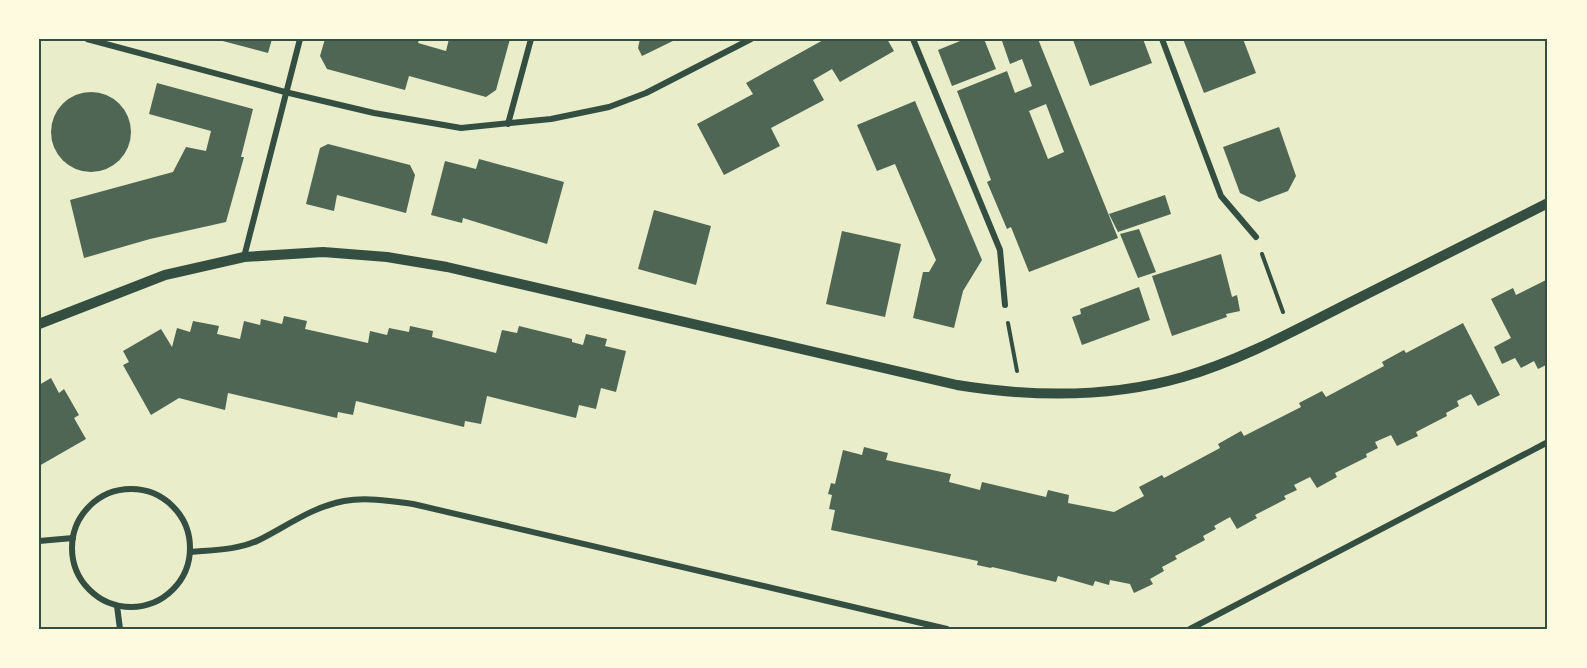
<svg xmlns="http://www.w3.org/2000/svg" width="1587" height="668" font-family="'Archivo Narrow',sans-serif">
	<rect width="100%" height="100%" fill="#e9edc9"/>
	<g fill="#4f6655" fill-rule="evenodd">
		<polygon points="215,39 272,39 268,53"/>
		<polygon points="325,39 414,39 419,40 418,43 446,51 449,39 510,39 496,90 486,97 409,76 405,90 327,69 320,56"/>
		<polygon points="640,39 677,39 642,56 638,48"/>
		<polygon points="825,39 887,39 894,51 840,82 832,69 813,80 824,100 771,128 780,146 724,175 697,124 753,94 746,83"/>
		<polygon points="965,39 984,39 996,69 952,86 938,50"/>
		<path d="M1006,39h32l80,199 -89,34 -18,-45 -4,2 -20,-47 4,-2 -34,-89 50,-20 8,22 17,-7 -10,-27 -12,5 -8,-23zM1046,104l18,48 -16,7 -19,-48z"/>
		<polygon points="1077,39 1143,39 1152,63 1090,86 1073,40"/>
		<polygon points="1183,39 1243,39 1256,73 1204,93"/>
		<polygon points="157,83 253,109 241,157 244,157 226,222 150,239 84,258 70,200 173,172 186,147 206,151 211,131 149,114"/>
		<circle cx="91" cy="132" r="40"/>
		<polygon points="915,101 982,260 963,291 954,328 913,318 923,272 929,272 936,260 895,164 877,171 857,125"/>
		<polygon points="1279,127 1296,176 1288,191 1259,202 1240,193 1223,147"/>
		<polygon points="328,144 410,165 415,175 406,213 337,195 334,211 306,204 320,148"/>
		<polygon points="479,159 564,182 547,244 463,218 462,223 431,215 445,161 476,169"/>
		<polygon points="1165,195 1171,214 1118,232 1109,214"/>
		<polygon points="654,210 711,226 696,285 638,269"/>
		<polygon points="1139,229 1156,272 1138,278 1120,234"/>
		<polygon points="842,231 901,244 885,317 826,304"/>
		<polygon points="1221,254 1232,297 1237,295 1240,311 1226,314 1227,317 1172,336 1152,276"/>
		<polygon points="1548,279 1548,364 1538,369 1534,361 1521,368 1515,358 1502,364 1494,347 1511,338 1491,299 1513,288 1516,295"/>
		<polygon points="1139,287 1150,320 1082,345 1072,317 1081,314 1080,309"/>
		<polygon points="284,316 307,321 305,329 368,343 370,331 387,335 389,328 409,332 410,326 433,331 432,337 496,353 502,330 517,333 519,326 572,339 572,342 583,345 586,334 607,339 605,346 626,351 616,392 601,388 596,409 579,405 576,418 487,396 481,424 465,421 464,427 356,401 353,415 338,412 337,418 228,393 225,410 179,398 151,415 123,365 129,362 123,351 161,329 172,347 177,328 190,332 193,321 219,326 217,334 240,339 244,321 260,325 261,319 282,324"/>
		<polygon points="1463,323 1500,395 1478,406 1471,394 1457,401 1459,406 1446,413 1447,416 1416,432 1418,436 1397,446 1391,435 1375,442 1378,448 1366,454 1367,457 1335,473 1337,477 1317,488 1310,477 1294,485 1297,490 1284,496 1286,499 1255,515 1257,518 1237,529 1230,517 1214,526 1216,529 1203,536 1205,540 1175,556 1177,559 1162,567 1164,571 1150,579 1153,584 1134,593 1130,584 1110,580 1109,585 1095,581 1093,586 1058,576 1056,582 992,567 991,568 977,565 978,561 831,530 835,510 829,509 832,495 828,494 831,483 835,484 843,450 862,455 864,447 888,453 886,460 951,474 949,482 980,490 982,482 1046,497 1048,490 1069,495 1068,503 1114,512 1144,496 1139,487 1162,475 1164,478 1220,448 1218,444 1241,431 1244,436 1301,407 1299,403 1322,391 1326,397 1384,366 1382,362 1404,350 1406,353"/>
		<polygon points="51,378 59,393 64,389 79,415 74,418 86,439 39,466 39,385"/>
	</g>
	<g fill="none" stroke-linecap="round" stroke-linejoin="round">
		<g stroke="#344e41" stroke-width="4">
			<polyline points="1262,254 1283,312"/>
			<polyline points="1008,323 1017,371"/>
		</g>
		<g stroke="#344e41" stroke-width="6">
			<polyline points="87,39 285,92 374,113 461,128 551,119 609,107 646,93 751,39"/>
			<polyline points="913,39 1000,250 1005,305"/>
			<polyline points="1162,39 1221,196 1256,237"/>
			<polyline points="508,124 531,39"/>
			<polyline points="244,257 300,39"/>
			<circle cx="131" cy="548" r="59"/>
			<polyline points="39,541 73,538"/>
			<path d="M191,552c23,-2 47,-2 68,-12 28,-14 53,-33 85,-39 22,-4 47,0 69,3l534,125"/>
			<polyline points="117,606 120,629"/>
			<polyline points="1190,629 1548,442"/>
		</g>
		<path stroke="#344e41" stroke-width="10" d="M39,324l126,-49 79,-18 79,-5 64,5 60,10 510,118c74,12 153,13 226,-8 55,-16 107,-44 158,-70 69,-35 138,-69 207,-104"/>
	</g>
	<rect width="1587" height="668" fill="none" stroke="#fefae0" stroke-width="81"/>
	<rect x="40" y="40" width="1506" height="588" fill="none" stroke="#344e41" stroke-width="2"/>
</svg>
